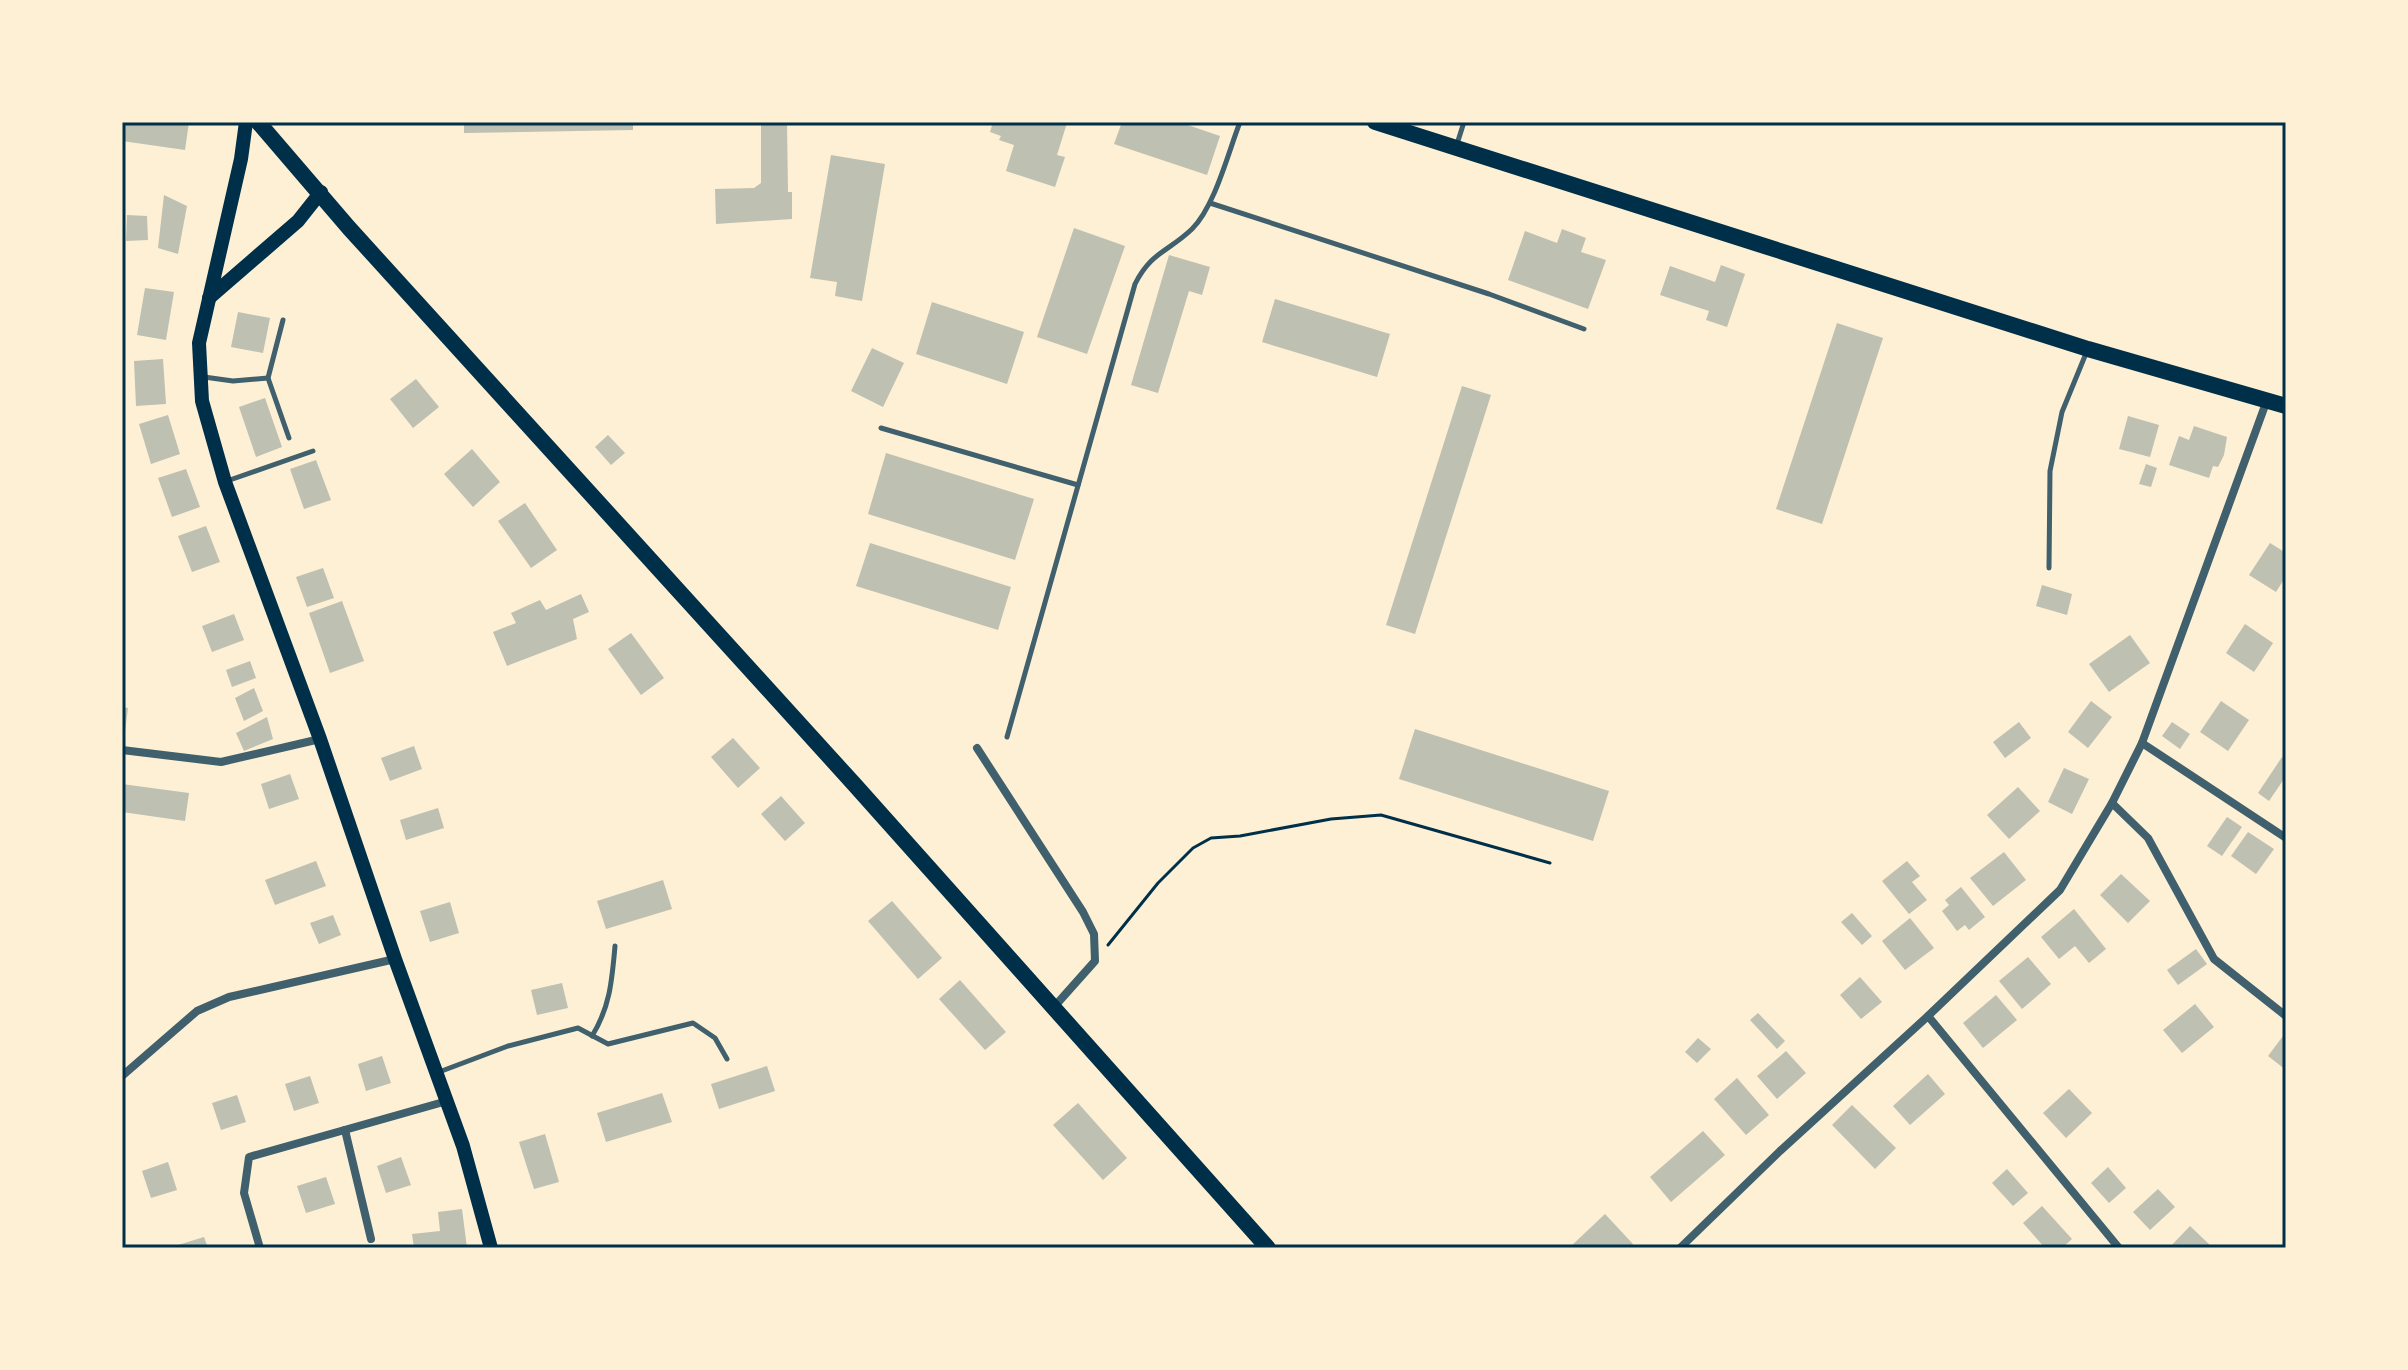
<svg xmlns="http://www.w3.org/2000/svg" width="2408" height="1370" font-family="Raleway,sans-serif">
	<rect width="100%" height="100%" fill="#fdf0d5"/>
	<g fill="#bec0b2">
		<polygon points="122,122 189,122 185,150 122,141"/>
		<polygon points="464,122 633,122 633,130 464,133"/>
		<polygon points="761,122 787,122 788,192 792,192 792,219 716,224 715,189 754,188 761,183"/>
		<polygon points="993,122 1067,123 1057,155 1065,157 1055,187 1006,171 1014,145 999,140 1001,136 990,132"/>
		<polygon points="1122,122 1179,122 1220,136 1207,175 1114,144"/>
		<polygon points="831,155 885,164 862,301 835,296 837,282 810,278"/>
		<polygon points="164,195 187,206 178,254 158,248"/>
		<polygon points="127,215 147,216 148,240 126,241"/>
		<polygon points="1074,228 1125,246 1087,354 1037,337"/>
		<polygon points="1562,229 1586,238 1581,252 1606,260 1588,309 1508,280 1525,231 1557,243"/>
		<polygon points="1169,255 1210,267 1202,295 1189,291 1158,393 1131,385"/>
		<polygon points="1721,265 1745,274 1727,327 1706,320 1709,311 1660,295 1670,266 1715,282"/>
		<polygon points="145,288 174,292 166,340 137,335"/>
		<polygon points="1275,299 1390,334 1377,377 1262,342"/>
		<polygon points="932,302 1024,332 1007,384 916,354"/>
		<polygon points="238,312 270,318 263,353 231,347"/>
		<polygon points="1837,323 1883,338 1822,524 1776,509"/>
		<polygon points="872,348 904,363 883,407 851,391"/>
		<polygon points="163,359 166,404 136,406 134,361"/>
		<polygon points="416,379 439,407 413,428 390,399"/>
		<polygon points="1462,386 1491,395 1415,634 1386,625"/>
		<polygon points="265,398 282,447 256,457 239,407"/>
		<polygon points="168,415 180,454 151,464 139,424"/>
		<polygon points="2128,416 2159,425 2150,457 2119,449"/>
		<polygon points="2194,426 2227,437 2224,455 2218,467 2213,466 2209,478 2169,465 2179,436 2189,440"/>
		<polygon points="608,435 625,453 611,465 595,447"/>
		<polygon points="472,449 500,482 473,507 444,474"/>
		<polygon points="886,453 1034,499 1015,560 868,514"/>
		<polygon points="316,460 331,500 304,509 290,469"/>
		<polygon points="2146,464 2157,468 2151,487 2139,484"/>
		<polygon points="186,469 200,507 172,517 158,478"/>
		<polygon points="525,503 557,550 531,568 498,521"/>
		<polygon points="206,526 220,562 192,572 178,536"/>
		<polygon points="870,543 1011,587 998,630 856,586"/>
		<polygon points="2270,543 2286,553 2286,576 2276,592 2249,575"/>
		<polygon points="323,568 334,598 307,607 296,577"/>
		<polygon points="2042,585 2072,594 2067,615 2036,606"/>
		<polygon points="581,594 589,612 573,619 577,639 507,666 493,632 516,623 511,613 540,600 546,610"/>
		<polygon points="342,601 364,661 330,673 309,613"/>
		<polygon points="234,614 244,640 212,652 202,626"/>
		<polygon points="2245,624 2273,643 2254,672 2226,653"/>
		<polygon points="631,633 664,678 641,695 608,649"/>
		<polygon points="2130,635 2150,663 2109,692 2089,664"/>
		<polygon points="250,661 256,678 232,687 226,670"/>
		<polygon points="254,688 263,711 244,721 235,698"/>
		<polygon points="2091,701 2112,717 2088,748 2068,732"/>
		<polygon points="2221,701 2249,720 2228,751 2200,732"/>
		<polygon points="122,707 128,708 125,731 122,730"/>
		<polygon points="267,717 273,739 244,751 236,733"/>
		<polygon points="2019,722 2031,738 2005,758 1993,742"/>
		<polygon points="2172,722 2190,734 2180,749 2162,736"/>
		<polygon points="1415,729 1609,791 1593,841 1399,779"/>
		<polygon points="733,738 760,768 738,788 711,757"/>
		<polygon points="414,746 422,769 390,781 381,758"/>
		<polygon points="2282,757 2286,760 2286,776 2269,801 2258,793"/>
		<polygon points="2064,768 2089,779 2072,814 2048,802"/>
		<polygon points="290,774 299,799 269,809 261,784"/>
		<polygon points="122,784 189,793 185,821 122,812"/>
		<polygon points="2018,787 2040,811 2009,839 1987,815"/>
		<polygon points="781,796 805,823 785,841 761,814"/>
		<polygon points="438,808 444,828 406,840 400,820"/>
		<polygon points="2227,817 2242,827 2222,856 2207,846"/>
		<polygon points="2248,832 2274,849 2256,874 2231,856"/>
		<polygon points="2004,852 2026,880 1993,906 1970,878"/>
		<polygon points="316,861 326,886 275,905 265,880"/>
		<polygon points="1907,861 1920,876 1912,882 1927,900 1909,914 1882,881"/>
		<polygon points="2121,874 2150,901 2128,923 2100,895"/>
		<polygon points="663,880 672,909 606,929 597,901"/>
		<polygon points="1961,887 1985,917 1969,930 1965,925 1957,931 1942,911 1949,905 1945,900"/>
		<polygon points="892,901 942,958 918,979 868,921"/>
		<polygon points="450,902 459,933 430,942 420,911"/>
		<polygon points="2074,909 2106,949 2089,963 2075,946 2059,959 2041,937"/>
		<polygon points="1852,913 1872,936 1862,945 1841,922"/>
		<polygon points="333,915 341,935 319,944 310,923"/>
		<polygon points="1910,918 1934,948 1905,970 1882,941"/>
		<polygon points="2196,949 2207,964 2178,985 2167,970"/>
		<polygon points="2028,957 2051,984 2022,1009 1999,981"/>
		<polygon points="1860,977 1882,1002 1861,1019 1840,995"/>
		<polygon points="960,980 1006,1032 985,1050 939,999"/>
		<polygon points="562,983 568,1008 537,1015 531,990"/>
		<polygon points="1996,995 2017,1020 1983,1048 1963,1023"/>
		<polygon points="2195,1004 2214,1027 2182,1053 2163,1030"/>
		<polygon points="1758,1013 1785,1041 1777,1049 1750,1020"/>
		<polygon points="2283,1036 2286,1038 2286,1070 2268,1056"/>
		<polygon points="1698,1038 1711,1049 1697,1063 1685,1052"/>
		<polygon points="1786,1051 1806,1073 1777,1099 1757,1076"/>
		<polygon points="382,1056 391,1083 366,1091 358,1064"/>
		<polygon points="767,1066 775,1091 719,1109 711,1084"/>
		<polygon points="1928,1074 1945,1094 1910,1125 1893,1106"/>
		<polygon points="310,1076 319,1103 294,1111 285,1084"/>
		<polygon points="1737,1078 1769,1115 1746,1135 1714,1099"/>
		<polygon points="2069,1089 2092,1113 2066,1138 2043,1113"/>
		<polygon points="662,1093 672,1122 606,1142 597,1113"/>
		<polygon points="237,1095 246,1122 221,1130 212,1103"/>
		<polygon points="1078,1103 1127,1158 1103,1180 1053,1125"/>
		<polygon points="1852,1105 1896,1148 1875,1169 1832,1125"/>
		<polygon points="1703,1131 1725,1155 1671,1202 1650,1177"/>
		<polygon points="545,1134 559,1182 534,1189 519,1142"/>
		<polygon points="401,1157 411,1185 386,1193 377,1166"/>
		<polygon points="168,1162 177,1190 151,1198 142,1171"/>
		<polygon points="2108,1167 2126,1188 2109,1203 2091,1183"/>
		<polygon points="2007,1169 2028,1193 2013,1206 1992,1183"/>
		<polygon points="326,1177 335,1204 306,1213 297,1186"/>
		<polygon points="2158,1189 2175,1207 2150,1230 2133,1212"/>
		<polygon points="2042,1206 2072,1239 2062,1248 2045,1248 2023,1223"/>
		<polygon points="462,1209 467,1248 414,1248 412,1234 440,1231 438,1212"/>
		<polygon points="1605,1214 1633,1244 1629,1248 1569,1248"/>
		<polygon points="2190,1226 2211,1246 2209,1248 2169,1248"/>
		<polygon points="204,1237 208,1248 179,1248 178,1245"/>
	</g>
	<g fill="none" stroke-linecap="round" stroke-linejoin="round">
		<polyline stroke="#003049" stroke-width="3" points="1108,945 1158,883 1193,848 1211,838 1240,836 1331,819 1381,815 1550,863"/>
		<g stroke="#3f606c" stroke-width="5">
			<polyline points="1457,144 1464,122"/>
			<polyline points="1210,203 1489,294 1584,329"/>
			<polyline points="204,377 233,381 268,378 289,438"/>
			<polyline points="268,378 283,320"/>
			<polyline points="881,428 1078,485"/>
			<polyline points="227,481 313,451"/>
			<polyline points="2049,568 2050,471 2062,412 2087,351"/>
			<path d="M1007,737l128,-453c16,-32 33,-32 57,-55 23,-23 36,-76 48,-107"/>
			<path d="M592,1036c18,-29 20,-56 23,-90"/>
			<polyline points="439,1072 508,1046 578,1028 608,1044 693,1023 715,1038 727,1059"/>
		</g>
		<g stroke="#3f606c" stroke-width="8">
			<polyline points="2142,743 2286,838"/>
			<polyline points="977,748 1083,912 1094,934 1095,961 1054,1007"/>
			<polyline points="122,750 221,762 320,739"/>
			<polyline points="2112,803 2148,838 2214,959 2286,1016"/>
			<polyline points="1928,1016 2119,1248"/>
			<polyline points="122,1076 197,1011 229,997 395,959"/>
			<polyline points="345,1130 371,1239"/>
			<polyline points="260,1248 244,1193 249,1157 447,1101"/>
			<polyline points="1680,1248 1780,1151 1928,1016 2060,890 2112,803 2142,743 2267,400"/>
		</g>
		<g stroke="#003049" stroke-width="14">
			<polyline points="246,122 241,159 199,343 202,401 225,482 320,739 395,959 463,1146 491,1248"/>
			<polyline points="209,298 298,221 321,192"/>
		</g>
		<g stroke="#003049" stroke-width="16">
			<polyline points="258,122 349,228 854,784 1268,1248"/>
			<polyline points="1375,122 2088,349 2286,406"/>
		</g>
	</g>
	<rect width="2408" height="1370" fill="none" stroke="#fdf0d5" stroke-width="248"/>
	<rect x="124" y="124" width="2160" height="1122" fill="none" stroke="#003049" stroke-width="3"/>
</svg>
